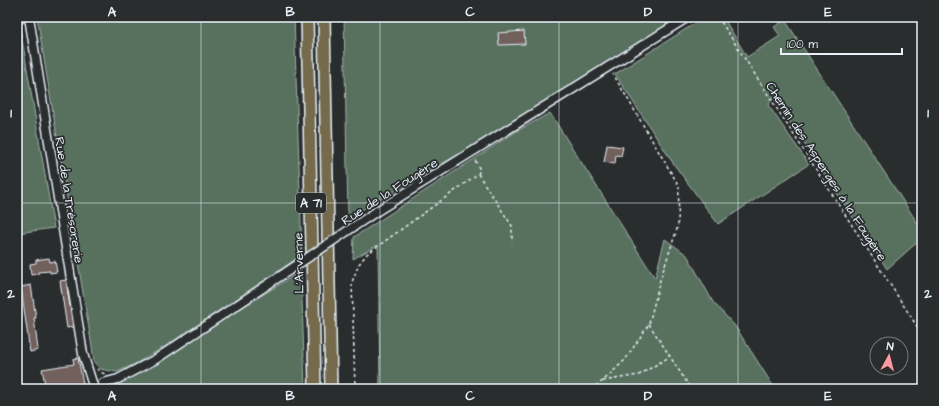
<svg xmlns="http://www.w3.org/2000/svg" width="939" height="406" font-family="'Architects Daughter',sans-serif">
	<rect width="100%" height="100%" fill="#2a2d2e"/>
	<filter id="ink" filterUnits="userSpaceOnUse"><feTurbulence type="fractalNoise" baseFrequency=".025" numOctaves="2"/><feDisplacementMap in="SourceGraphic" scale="8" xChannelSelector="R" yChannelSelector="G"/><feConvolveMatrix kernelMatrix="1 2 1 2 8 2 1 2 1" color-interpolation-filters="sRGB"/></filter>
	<g filter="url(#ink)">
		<g fill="#59715e" stroke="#a0b1ab">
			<polygon points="37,17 294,17 302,255 169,344 133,365 117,372 100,369 94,362 92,347"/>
			<polygon points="344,17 679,17 456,156 348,218"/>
			<polygon points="705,17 723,17 747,57 780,36 774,27 785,20 922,230 922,238 887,269 774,98 768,105 809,164 718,224 673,163 615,74"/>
			<polygon points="20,27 54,228 17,233 17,28"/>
			<polygon points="550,113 655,278 665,239 687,255 713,302 735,326 775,389 380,389 378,245 353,259 354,237 517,131"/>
			<polygon points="301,271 305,389 111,389"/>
		</g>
		<g fill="#72605d" stroke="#e8f1f8">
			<polygon points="524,31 525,44 499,45 498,33"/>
			<polygon points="607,145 623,147 621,156 616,155 615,164 604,162"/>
			<polygon points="49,258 50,262 55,261 57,272 50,273 50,271 38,272 38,274 31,275 30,264 36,263 36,260"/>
			<polygon points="66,280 73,327 67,328 60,281"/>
			<polygon points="31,285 36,318 34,318 38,350 30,352 21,287"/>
			<polygon points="78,358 84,388 46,389 42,369 74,364 73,359"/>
		</g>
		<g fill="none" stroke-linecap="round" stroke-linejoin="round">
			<defs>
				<g id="minor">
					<polyline points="29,17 83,354 94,389"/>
					<polyline points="17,19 25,17"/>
					<polyline points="377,211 688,17"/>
					<polyline points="103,383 118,379 156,359 288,271"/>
				</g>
				<g id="highway">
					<polyline points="307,17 315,389"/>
					<polyline points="324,17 331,389"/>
				</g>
			</defs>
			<use href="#minor" stroke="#e8f1f8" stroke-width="11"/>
			<use href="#highway" stroke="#e8f1f8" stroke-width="14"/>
			<g stroke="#e8f1f8" stroke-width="1.5" stroke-dasharray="3 3" stroke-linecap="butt">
				<polyline points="718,17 922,334"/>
				<polyline points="478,174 512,226 512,242"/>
				<polyline points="649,324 691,389"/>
				<polyline points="97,369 100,372 105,374"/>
				<polyline points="603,381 639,375 669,357"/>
				<polyline points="355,389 352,282 359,264 367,254 478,174 480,170 475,160"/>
				<polyline points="590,389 603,381 625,360 649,324 660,280 678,226 679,186 613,74"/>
			</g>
			<use href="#minor" stroke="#2a2d2e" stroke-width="8"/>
			<use href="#highway" stroke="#746b4b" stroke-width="11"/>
			<defs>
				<polyline id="minor-bridge" points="288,271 377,211"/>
			</defs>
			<use href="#minor-bridge" stroke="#e8f1f8" stroke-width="11" stroke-linecap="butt"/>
			<use href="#minor-bridge" stroke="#2a2d2e" stroke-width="8"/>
		</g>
	</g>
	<path fill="none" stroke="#e8f1f8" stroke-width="1" stroke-opacity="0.55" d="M201,17v372M380,17v372M559,17v372M738,17v372M17,203h905"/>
	<g text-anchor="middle" stroke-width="3.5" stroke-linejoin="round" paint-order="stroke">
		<rect fill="#2a2d2e" stroke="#afb6bb" stroke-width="1" x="296" y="193" width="30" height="20" rx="3"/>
		<g font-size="12" font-weight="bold" fill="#e8f1f8">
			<text x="311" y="207">A 71</text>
		</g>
		<g font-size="13" fill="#e8f1f8" stroke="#2a2d2e">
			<text transform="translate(827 171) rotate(57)" y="5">Chemin des Asperges à la Fougère</text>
			<text transform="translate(389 191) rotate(-33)" y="5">Rue de la Fougère</text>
			<text transform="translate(70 200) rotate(81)" y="5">Rue de la Trésorerie</text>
			<text transform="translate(298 263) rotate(-91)" y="5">L'Arverne</text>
		</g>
	</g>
	<rect width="939" height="406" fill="none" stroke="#2a2d2e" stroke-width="44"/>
	<g transform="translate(889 356) rotate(7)"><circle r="19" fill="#2a2d2e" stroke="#767b7f"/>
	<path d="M0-3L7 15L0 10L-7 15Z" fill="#ff9aa2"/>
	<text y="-6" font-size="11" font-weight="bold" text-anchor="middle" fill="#e8f1f8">N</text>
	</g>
	<path d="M781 48v6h121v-6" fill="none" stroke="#e8f1f8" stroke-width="2"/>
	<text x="787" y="48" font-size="12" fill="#e8f1f8" stroke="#2a2d2e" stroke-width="3" paint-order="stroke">100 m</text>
	<rect x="22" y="22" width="895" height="362" fill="none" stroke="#e8f1f8" stroke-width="1.5"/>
	<g font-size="13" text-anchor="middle" font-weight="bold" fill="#e8f1f8">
		<text x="112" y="16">A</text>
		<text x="290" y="16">B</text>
		<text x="470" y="16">C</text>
		<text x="648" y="16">D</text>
		<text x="828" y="16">E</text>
		<text x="11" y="117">1</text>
		<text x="928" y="117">1</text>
		<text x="11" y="298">2</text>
		<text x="928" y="298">2</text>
		<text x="112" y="400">A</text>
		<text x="290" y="400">B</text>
		<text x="470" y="400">C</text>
		<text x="648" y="400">D</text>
		<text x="828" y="400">E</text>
	</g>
</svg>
